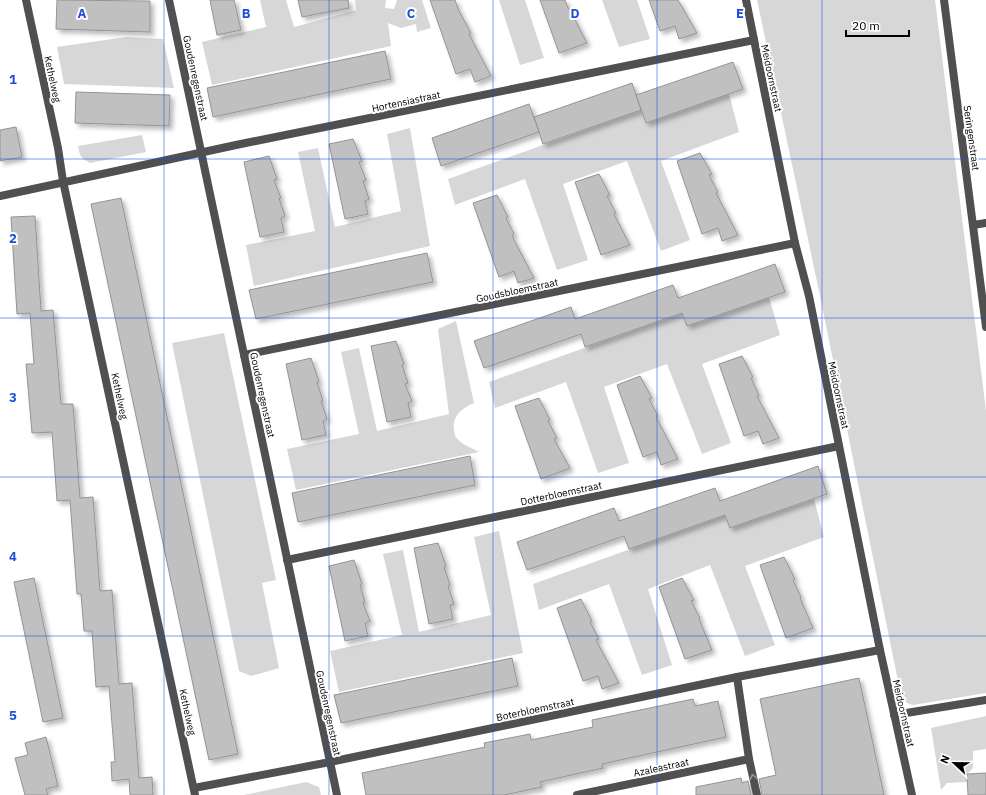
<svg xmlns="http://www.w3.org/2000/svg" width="986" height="795" font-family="'IBM Plex Sans',sans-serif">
	<defs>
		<filter id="shadow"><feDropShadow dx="3.5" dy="3.5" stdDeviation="2" flood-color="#0004"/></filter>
	</defs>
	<rect width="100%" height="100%" fill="#fff"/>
	<g fill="#d7d7d7">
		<polygon points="260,0 286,0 294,27 356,10 355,0 386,0 385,8 394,9 397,0 422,0 431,28 417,32 416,24 401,28 388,23 391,46 212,85 202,42 266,27"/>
		<polygon points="499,0 525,0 544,58 520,65"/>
		<polygon points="602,0 637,0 650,39 619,47"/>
		<path d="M757,0h178l51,411v282l-73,12c-6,-1 -9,-4 -12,-9l-82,-405z"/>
		<polygon points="126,37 163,39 174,88 64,84 57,47"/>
		<polygon points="729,94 739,132 661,161 690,240 661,251 627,161 563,184 588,260 557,270 525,179 455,205 448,179 641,110 646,123"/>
		<polygon points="410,128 430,246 254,286 246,245 315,231 298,152 318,148 335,227 401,211 387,134"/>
		<path d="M142,135l4,17 -56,11c-9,-5 -10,-6 -12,-17z"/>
		<polygon points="769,297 780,335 702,364 731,443 702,454 667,364 604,387 629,463 598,473 566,382 495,408 489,382 682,313"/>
		<path d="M456,321l18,82c-12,5 -22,13 -20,27 0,1 1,6 2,7 4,7 16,11 23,15l-183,38 -9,-41 72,-15 -18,-82 18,-4 18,83 72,-17 -11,-85z"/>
		<polygon points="224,333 276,580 262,583 279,668 251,676 239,671 172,343"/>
		<polygon points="814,499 824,537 745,566 775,645 745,656 710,565 648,589 672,665 642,675 609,584 539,610 533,584 725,515 730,528"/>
		<polygon points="499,531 523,653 339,692 330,651 402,635 383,554 403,550 419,632 491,615 474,537"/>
		<polygon points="986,716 986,749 973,751 973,768 967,774 967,782 947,783 941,790 931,728"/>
		<polygon points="306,782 319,787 321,795 244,795"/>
	</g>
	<g fill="#c0c0c0" stroke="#949494" filter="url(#shadow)">
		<polygon points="57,0 150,1 150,32 56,29"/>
		<polygon points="210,0 234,0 241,30 217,35"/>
		<polygon points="298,0 348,0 349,8 302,17"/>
		<polygon points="430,0 455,0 459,11 471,33 469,34 491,76 475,82 470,69 456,74"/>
		<polygon points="540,0 565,0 568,8 569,8 587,43 559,53"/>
		<polygon points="649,0 678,0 697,33 679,39 675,26 660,31"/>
		<polygon points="385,51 391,79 213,117 207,88"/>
		<polygon points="733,62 743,89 646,123 636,95"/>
		<polygon points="632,83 641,110 543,144 534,117"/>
		<polygon points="76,92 170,95 169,126 75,123"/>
		<polygon points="529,104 539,132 441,166 432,138"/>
		<polygon points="16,127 22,157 0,161 0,130"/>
		<polygon points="353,139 362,161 359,162 366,180 363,181 369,199 365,201 368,214 345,219 329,144"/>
		<polygon points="700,153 712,174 709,175 718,192 716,193 738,235 722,241 718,228 702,234 677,161"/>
		<polygon points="269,156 277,179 274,180 281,198 279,198 285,216 281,218 284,232 260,237 244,162"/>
		<polygon points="599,174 610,195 607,196 616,213 614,214 630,245 601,255 575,182"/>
		<polygon points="497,195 508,217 506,218 514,234 512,236 534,278 518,283 514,271 499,277 473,203"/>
		<polygon points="121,198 238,754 209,760 91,204"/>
		<polygon points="35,216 41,311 53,310 61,404 73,404 80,498 93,497 100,591 112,590 119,684 132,683 139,778 152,777 153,795 130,795 129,779 112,781 111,762 115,762 109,686 96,687 92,631 84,631 81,594 77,594 70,500 57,501 52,432 32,433 26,364 34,364 30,313 17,314 11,217"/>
		<polygon points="427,253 433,282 256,319 249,290"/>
		<polygon points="775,264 785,292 687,326 682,313 585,347 581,334 484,368 474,341 571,307 575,319 673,285 678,298"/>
		<polygon points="396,341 404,364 402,365 408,383 405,384 412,401 408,403 411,417 387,422 371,346"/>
		<polygon points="742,356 753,377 751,378 759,395 757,396 779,438 763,444 758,431 744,436 719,364"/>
		<polygon points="311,358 319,382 317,382 323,401 321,401 327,419 323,421 326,435 302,440 286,364"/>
		<polygon points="640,376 652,398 649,399 658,416 656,417 678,459 661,465 657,452 643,457 617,385"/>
		<polygon points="539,398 550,420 548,421 557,438 554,439 570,468 541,479 515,406"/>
		<polygon points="470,456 475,485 298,522 292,493"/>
		<polygon points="818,466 827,494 730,528 725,515 629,549 624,536 527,570 517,542 614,508 619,521 715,488 720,501"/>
		<polygon points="438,543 446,566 444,567 450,585 448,586 454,604 450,605 453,619 429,624 414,548"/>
		<polygon points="784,557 795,579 793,580 801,597 800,598 813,628 786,638 760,565"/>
		<polygon points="354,560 362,584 360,585 365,602 363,603 370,621 365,623 368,636 345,641 329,566"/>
		<polygon points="34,578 63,718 43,722 14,582"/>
		<polygon points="682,578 694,600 691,601 700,618 699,619 712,650 685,659 659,587"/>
		<polygon points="581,599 592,621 590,622 599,639 596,640 619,683 602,689 598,676 583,681 557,608"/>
		<polygon points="512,658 518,686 341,723 334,695"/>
		<polygon points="859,678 884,795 762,795 759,779 776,775 760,699"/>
		<polygon points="693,699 695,706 718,701 726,737 602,764 603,768 540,782 542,787 504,795 366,795 362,773 485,747 484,743 530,734 531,740 593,727 592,720"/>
		<polygon points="46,737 58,786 46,789 48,795 25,795 15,758 28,755 25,743"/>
		<polygon points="986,773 986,795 968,795 967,774"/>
		<polygon points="741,778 742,783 748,781 751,795 696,795 696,787"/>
	</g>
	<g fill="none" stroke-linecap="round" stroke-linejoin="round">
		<polyline stroke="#505050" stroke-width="8" points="973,225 986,223"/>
		<g stroke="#505050" stroke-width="8">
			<polyline points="26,0 58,148 63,181 195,795"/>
			<polyline points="169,0 337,795"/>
			<polyline points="746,0 795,243 809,296 880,650 912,795"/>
			<polyline points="944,0 986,327"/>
			<polyline points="0,196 236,145 754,40"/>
			<polyline points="244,355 795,243"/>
			<polyline points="287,560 839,446"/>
			<polyline points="894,715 986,700"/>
			<polyline points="749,759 757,795"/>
			<polyline points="194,788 330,762 737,677 880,650"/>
			<polyline points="577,795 749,759 737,677"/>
		</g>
	</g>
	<defs><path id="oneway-chevron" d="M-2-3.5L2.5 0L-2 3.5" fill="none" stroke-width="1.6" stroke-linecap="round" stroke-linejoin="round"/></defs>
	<use stroke="#969696" href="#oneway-chevron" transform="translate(753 777) rotate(-102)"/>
	<path fill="none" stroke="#1d4ed8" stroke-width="1" stroke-opacity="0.55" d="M164,0v795M329,0v795M493,0v795M657,0v795M822,0v795M0,159h986M0,318h986M0,477h986M0,636h986"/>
	<g text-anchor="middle" stroke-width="4" stroke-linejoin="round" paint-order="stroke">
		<g font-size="10" fill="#000" stroke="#fff">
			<text transform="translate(196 78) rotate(78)" y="4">Goudenregenstraat</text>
			<text transform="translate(772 78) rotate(78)" y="4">Meidoornstraat</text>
			<text transform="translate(53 79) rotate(78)" y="4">Kethelweg</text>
			<text transform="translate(406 101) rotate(-12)" y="4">Hortensiastraat</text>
			<text transform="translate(972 138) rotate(82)" y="4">Seringenstraat</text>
			<text transform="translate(517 290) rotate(-12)" y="4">Goudsbloemstraat</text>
			<text transform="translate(263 395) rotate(78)" y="4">Goudenregenstraat</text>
			<text transform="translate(839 395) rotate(78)" y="4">Meidoornstraat</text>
			<text transform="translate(120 396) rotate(78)" y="4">Kethelweg</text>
			<text transform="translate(561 493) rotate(-12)" y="4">Dotterbloemstraat</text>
			<text transform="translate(535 709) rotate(-12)" y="4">Boterbloemstraat</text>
			<text transform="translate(188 712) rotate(78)" y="4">Kethelweg</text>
			<text transform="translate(329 713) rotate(78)" y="4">Goudenregenstraat</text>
			<text transform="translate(904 713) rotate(77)" y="4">Meidoornstraat</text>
			<text transform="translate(661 767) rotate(-12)" y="4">Azaleastraat</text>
		</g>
	</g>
	<g font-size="13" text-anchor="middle" font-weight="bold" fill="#1d4ed8" stroke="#fff" stroke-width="4" stroke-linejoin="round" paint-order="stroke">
		<text x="82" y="18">A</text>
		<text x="246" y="18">B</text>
		<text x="411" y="18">C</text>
		<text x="575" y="18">D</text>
		<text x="740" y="18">E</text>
		<text x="13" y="84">1</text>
		<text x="13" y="243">2</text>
		<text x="13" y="402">3</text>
		<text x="13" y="561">4</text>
		<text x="13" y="720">5</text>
	</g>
	<g transform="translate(954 763) rotate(292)" stroke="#ffffff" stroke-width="3" paint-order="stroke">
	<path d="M0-3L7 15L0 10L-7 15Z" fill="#000000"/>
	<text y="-6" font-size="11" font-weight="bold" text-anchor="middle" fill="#000000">N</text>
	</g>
	<path d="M846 30v6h63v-6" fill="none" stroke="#000000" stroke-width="2"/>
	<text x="852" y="30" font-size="12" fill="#000000" stroke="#ffffff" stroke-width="3" paint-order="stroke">20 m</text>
</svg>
